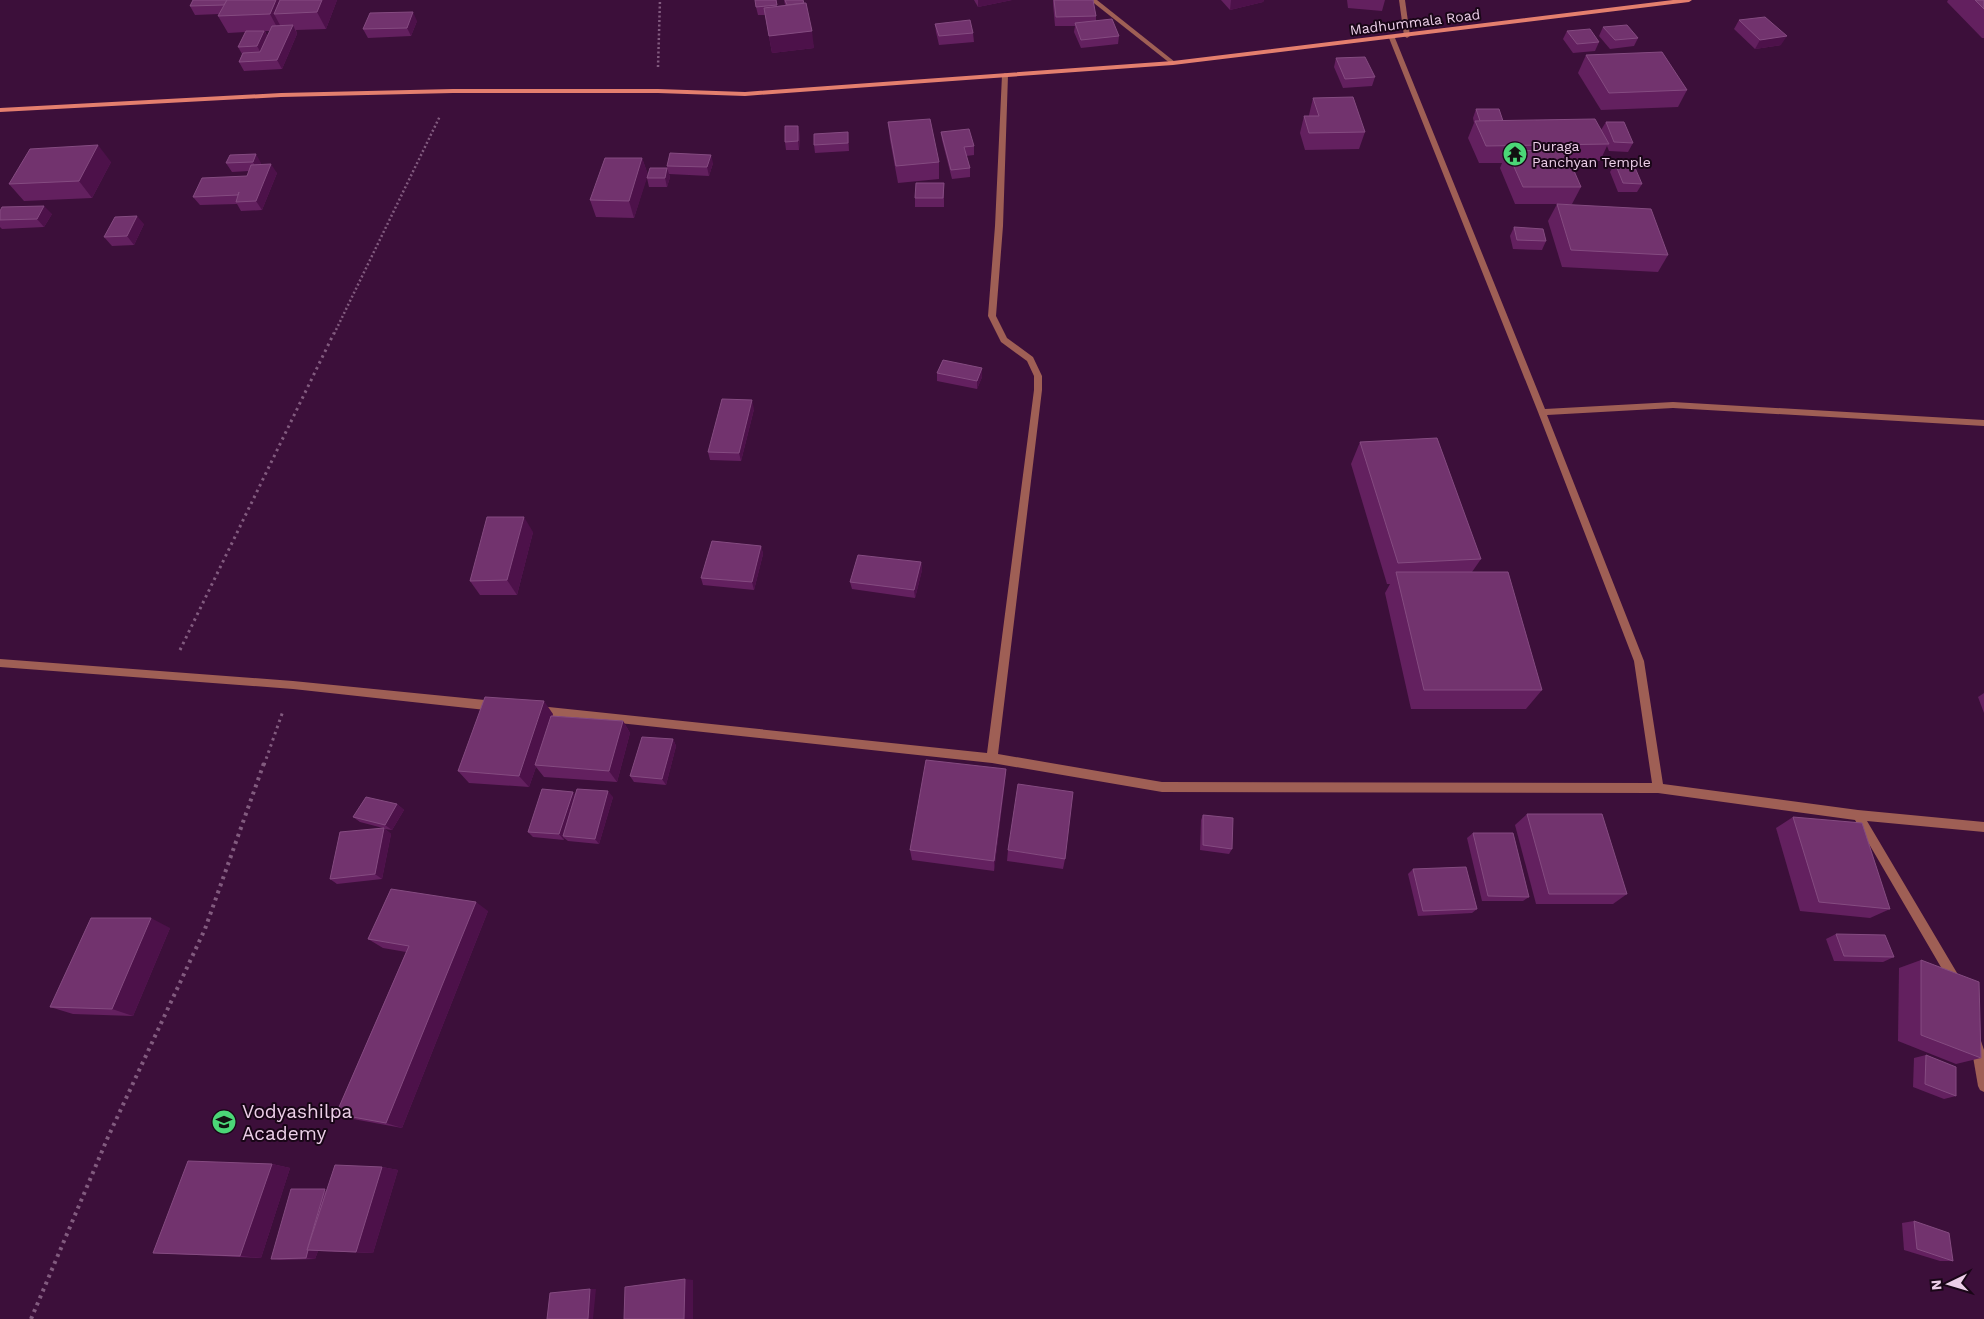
<svg xmlns="http://www.w3.org/2000/svg" width="1984" height="1319" font-family="'Work Sans',sans-serif">
	<rect width="100%" height="100%" fill="#3c0f3a"/>
	<g fill="none" stroke-linecap="round" stroke-linejoin="round">
		<g stroke="#825b7f" stroke-width="2.5" stroke-dasharray="2 2.5" stroke-linecap="butt">
			<polyline points="658,67 660,0"/>
			<polyline points="334,334 440,116"/>
		</g>
		<g stroke="#825b7f" stroke-width="3" stroke-dasharray="2.5 4" stroke-linecap="butt">
			<polyline points="180,650 334,333"/>
			<polyline points="264,765 283,711"/>
		</g>
		<polyline stroke="#825b7f" stroke-width="4" stroke-dasharray="3 4.5" stroke-linecap="butt" points="31,1319 108,1137 205,929 264,763"/>
		<g fill="#9f5f55" fill-rule="evenodd">
			<polygon points="1090,0 1097,0 1175,62 1175,64 1171,64"/>
			<polygon points="1399,0 1405,0 1410,36 1407,38 1404,36"/>
			<polygon points="1390,37 1395,38 1545,409 1673,402 1984,420 1984,426 1673,408 1547,415 1644,661 1663,784 1858,810 1984,822 1984,832 1867,821 1960,978 1962,982 1960,986 1956,988 1952,986 1855,820 1658,793 1162,792 992,763 535,714 534,711 535,708 539,706 987,753 1034,390 1034,376 1027,361 1001,342 988,316 995,226 1002,75 1005,73 1008,75 1003,226 996,316 1007,338 1033,357 1042,376 1042,390 998,754 1162,782 1652,783 1634,661 1538,412 1389,38"/>
			<polygon points="0,659 293,681 495,701 499,703 500,706 499,709 495,711 293,689 0,667"/>
			<polygon points="1977,1039 1981,1041 1984,1050 1984,1092 1980,1090 1978,1086 1971,1045 1973,1041"/>
		</g>
		<polygon fill="#e47f6e" fill-rule="evenodd" points="1673,0 1692,0 1689,2 1173,65 745,96 658,93 453,93 281,97 0,112 0,108 281,93 453,89 658,89 745,92 1173,61"/>
	</g>
	<g fill="#63205f" fill-rule="evenodd">
		<path d="M337,0l-11,29 -30,1 1,4 -15,35 -38,2 -5,-9 3,-8 -4,-7 7,-15 -17,1 -10,-17 1,-2 -24,1 -5,-9zM265,31h5l-3,5z"/>
		<polygon points="777,0 777,6 785,5 784,0 803,0 814,48 772,53 765,15 758,15 756,7"/>
		<polygon points="974,0 1012,0 978,7"/>
		<polygon points="1053,0 1093,0 1096,16 1096,21 1119,36 1118,44 1081,48 1074,32 1075,26 1055,26 1053,4"/>
		<polygon points="1221,0 1264,0 1263,2 1230,10"/>
		<polygon points="1347,0 1385,0 1382,11 1348,8"/>
		<polygon points="1948,0 1984,0 1984,38 1982,38 1947,2"/>
		<polygon points="1739,20 1781,45 1755,49 1734,29"/>
		<polygon points="417,21 411,36 368,38 363,29"/>
		<polygon points="935,24 973,33 974,42 939,45 936,32"/>
		<polygon points="1603,27 1638,38 1634,46 1610,49 1599,36"/>
		<polygon points="1567,31 1599,42 1595,51 1573,53 1563,39"/>
		<polygon points="1586,55 1687,90 1678,107 1601,110 1578,73"/>
		<polygon points="1336,58 1375,77 1372,86 1343,88 1334,67"/>
		<polygon points="1313,98 1365,132 1359,149 1305,150 1300,133 1304,116 1309,116 1309,115"/>
		<polygon points="1476,109 1503,121 1601,130 1606,122 1633,143 1628,152 1609,151 1607,146 1600,161 1570,162 1581,187 1572,204 1515,204 1500,168 1502,163 1479,163 1468,138 1474,123 1473,118"/>
		<polygon points="888,122 939,162 939,179 898,183 890,140"/>
		<polygon points="848,132 849,151 815,153 814,145"/>
		<polygon points="941,132 974,146 974,155 966,156 970,168 970,177 952,179 942,140"/>
		<polygon points="800,134 799,150 786,150 785,142"/>
		<polygon points="230,155 261,163 261,165 277,173 262,210 241,211 237,204 200,205 193,197 247,176 249,171 232,172 226,163"/>
		<polygon points="642,158 648,175 667,168 667,166 713,163 709,176 669,174 670,177 667,187 649,187 647,178 647,176 634,218 596,217 590,200"/>
		<polygon points="111,162 92,198 24,201 9,184"/>
		<polygon points="1615,163 1642,184 1637,192 1618,192 1610,172"/>
		<polygon points="944,183 944,207 915,207 915,198"/>
		<polygon points="1557,204 1668,255 1658,272 1562,267 1548,221"/>
		<polygon points="0,211 52,214 44,227 2,229 0,227"/>
		<polygon points="144,224 134,245 112,246 104,237"/>
		<polygon points="1514,227 1546,241 1542,250 1513,249 1510,236"/>
		<polygon points="937,373 982,377 977,389 937,381"/>
		<polygon points="754,409 741,461 710,460 708,452"/>
		<polygon points="1360,442 1481,559 1472,572 1542,690 1526,709 1411,709 1385,593 1390,584 1387,584 1351,464"/>
		<polygon points="533,532 517,595 480,595 470,581"/>
		<polygon points="761,546 763,554 754,590 703,585 701,578"/>
		<polygon points="921,562 922,570 915,598 852,589 850,582"/>
		<polygon points="1984,693 1984,713 1978,697"/>
		<polygon points="553,714 552,716 623,721 630,733 617,782 544,777 536,767 529,787 469,783 458,771"/>
		<polygon points="673,739 676,746 666,785 634,782 630,776"/>
		<polygon points="1006,769 1005,781 994,871 912,860 910,850"/>
		<polygon points="573,792 575,795 613,797 599,844 568,841 564,838 564,840 533,837 528,832"/>
		<polygon points="397,804 404,810 392,830 385,829 391,834 382,879 337,884 330,879 383,828 360,822 353,817"/>
		<polygon points="1527,814 1627,894 1613,904 1536,904 1515,825"/>
		<polygon points="1203,815 1232,849 1229,854 1200,850 1201,820"/>
		<polygon points="1793,817 1890,909 1870,918 1800,911 1776,828"/>
		<polygon points="1473,833 1529,897 1523,901 1482,901 1467,838"/>
		<polygon points="1008,850 1065,859 1063,869 1007,861"/>
		<polygon points="1413,869 1477,909 1472,913 1418,916 1408,874"/>
		<polygon points="488,911 402,1128 353,1119 336,1114 406,952 383,948 368,939"/>
		<polygon points="170,928 133,1016 73,1014 50,1007"/>
		<polygon points="1836,934 1894,957 1883,962 1834,961 1826,939"/>
		<polygon points="1921,960 1981,1058 1956,1064 1898,1041 1899,968"/>
		<polygon points="1926,1055 1956,1096 1944,1099 1913,1087 1914,1058"/>
		<polygon points="272,1164 290,1168 261,1258 153,1253"/>
		<polygon points="382,1167 398,1170 373,1253 318,1251 315,1259 280,1260 271,1259 327,1189"/>
		<polygon points="1914,1221 1953,1261 1940,1261 1904,1250 1902,1223"/>
	</g>
	<g fill="#4d114a">
		<polygon points="276,0 283,0 274,14 281,27 279,31 270,14"/>
		<polygon points="322,0 337,0 326,29 317,12"/>
		<polygon points="978,0 1012,0 978,7"/>
		<polygon points="1231,0 1264,0 1263,2 1230,10"/>
		<polygon points="413,12 417,21 411,36 407,28"/>
		<polygon points="293,25 297,34 282,69 277,60"/>
		<polygon points="264,31 269,39 262,55 257,46"/>
		<polygon points="812,31 814,48 772,53 769,36"/>
		<polygon points="1787,36 1781,45 1755,49 1760,40"/>
		<polygon points="798,126 800,134 799,150 798,141"/>
		<polygon points="98,145 111,162 92,198 79,181"/>
		<polygon points="256,154 261,163 258,171 253,162"/>
		<polygon points="711,155 713,163 709,176 707,167"/>
		<polygon points="642,158 648,175 634,218 629,201"/>
		<polygon points="271,164 277,173 262,210 256,201"/>
		<polygon points="667,168 670,177 667,187 665,178"/>
		<polygon points="44,206 52,214 44,227 37,219"/>
		<polygon points="137,216 144,224 134,245 127,236"/>
		<polygon points="982,368 982,377 977,389 977,381"/>
		<polygon points="752,400 754,409 741,461 739,453"/>
		<polygon points="524,517 533,532 517,595 507,580"/>
		<polygon points="761,546 763,554 754,590 752,582"/>
		<polygon points="921,562 922,570 915,598 914,590"/>
		<polygon points="544,701 553,714 536,765 535,765 536,767 529,787 519,776"/>
		<polygon points="623,721 630,733 617,782 609,771"/>
		<polygon points="673,739 676,746 666,785 662,779"/>
		<polygon points="1006,769 1005,781 994,871 994,861"/>
		<polygon points="608,791 613,797 599,844 595,839"/>
		<polygon points="573,792 577,798 563,836 564,838 564,840 559,834"/>
		<polygon points="397,804 404,810 392,830 385,825"/>
		<polygon points="384,828 391,834 382,879 375,874"/>
		<polygon points="476,902 488,911 402,1128 386,1123"/>
		<polygon points="151,918 170,928 133,1016 112,1009"/>
		<polygon points="272,1164 290,1168 261,1258 240,1256"/>
		<polygon points="382,1167 398,1170 373,1253 356,1252"/>
		<polygon points="308,1250 318,1251 315,1259 306,1258"/>
		<polygon points="685,1279 693,1280 693,1319 684,1319"/>
		<polygon points="590,1289 596,1289 593,1319 588,1319"/>
	</g>
	<g fill="#72336e" stroke="#854b81">
		<polygon points="193,0 227,0 224,5 190,6"/>
		<polygon points="227,0 276,0 270,14 218,16"/>
		<polygon points="280,0 322,0 317,12 274,14"/>
		<polygon points="755,0 776,0 777,5 756,7"/>
		<polygon points="785,0 803,0 804,3 787,5"/>
		<polygon points="1054,0 1093,0 1096,16 1056,17"/>
		<polygon points="1975,0 1984,0 1984,9"/>
		<polygon points="806,3 812,31 769,36 764,8"/>
		<polygon points="413,12 407,28 363,29 370,13"/>
		<polygon points="1765,17 1787,36 1760,40 1739,20"/>
		<polygon points="1112,19 1119,36 1081,40 1075,23"/>
		<polygon points="970,20 973,33 939,36 935,24"/>
		<polygon points="293,25 277,60 239,62 243,53 260,52 272,26"/>
		<polygon points="1627,25 1638,38 1615,40 1603,27"/>
		<polygon points="1590,29 1599,42 1577,44 1567,31"/>
		<polygon points="246,31 264,31 257,46 238,47"/>
		<polygon points="1662,52 1687,90 1609,93 1586,55"/>
		<polygon points="1365,57 1375,77 1345,79 1336,58"/>
		<polygon points="1353,97 1365,132 1309,133 1304,116 1319,116 1313,98"/>
		<polygon points="1476,109 1499,109 1503,121 1480,121"/>
		<polygon points="930,119 939,162 896,166 888,122"/>
		<polygon points="1595,119 1609,144 1486,146 1475,121"/>
		<polygon points="1606,122 1624,122 1633,143 1614,142"/>
		<polygon points="785,126 798,126 798,141 785,142"/>
		<polygon points="969,129 974,146 964,147 970,168 951,170 941,132"/>
		<polygon points="848,132 848,143 814,145 814,134"/>
		<polygon points="98,145 79,181 9,184 30,149"/>
		<polygon points="1565,150 1581,187 1523,187 1507,151"/>
		<polygon points="670,153 711,155 707,167 667,166"/>
		<polygon points="256,154 253,162 226,163 230,155"/>
		<polygon points="605,158 642,158 629,201 590,200"/>
		<polygon points="1615,163 1633,163 1642,184 1623,183"/>
		<polygon points="271,164 256,201 236,202 239,192 238,195 193,197 202,178 247,176 251,165"/>
		<polygon points="650,168 667,168 665,178 647,178"/>
		<polygon points="916,183 944,183 943,198 915,198"/>
		<polygon points="1557,204 1651,209 1668,255 1571,250"/>
		<polygon points="44,206 37,219 0,220 0,211 2,207"/>
		<polygon points="137,216 127,236 104,237 115,217"/>
		<polygon points="1514,227 1543,229 1546,241 1517,240"/>
		<polygon points="943,360 982,368 977,381 937,373"/>
		<polygon points="722,399 752,400 739,453 708,452"/>
		<polygon points="1437,438 1481,559 1398,563 1360,442"/>
		<polygon points="487,517 524,517 507,580 470,581"/>
		<polygon points="712,541 761,546 752,582 701,578"/>
		<polygon points="858,555 921,562 914,590 850,582"/>
		<polygon points="1396,572 1508,572 1542,690 1424,690"/>
		<polygon points="485,697 544,701 519,776 458,771"/>
		<polygon points="551,716 623,721 609,771 535,765"/>
		<polygon points="642,737 673,739 662,779 630,776"/>
		<polygon points="926,760 1006,769 994,861 910,850"/>
		<polygon points="1018,784 1073,792 1065,859 1008,850"/>
		<polygon points="542,789 573,792 559,834 528,832"/>
		<polygon points="577,789 608,791 595,839 563,836"/>
		<polygon points="366,797 397,804 385,825 353,817"/>
		<polygon points="1527,814 1602,814 1627,894 1549,894"/>
		<polygon points="1203,815 1233,818 1232,849 1203,845"/>
		<polygon points="1793,817 1862,823 1890,909 1819,902"/>
		<polygon points="384,828 375,874 330,879 340,832"/>
		<polygon points="1473,833 1513,833 1529,897 1488,896"/>
		<polygon points="1466,867 1477,909 1423,911 1413,869"/>
		<polygon points="391,889 476,902 386,1123 336,1114 409,946 368,939"/>
		<polygon points="91,918 151,918 112,1009 50,1007"/>
		<polygon points="1836,934 1885,935 1894,957 1844,956"/>
		<polygon points="1921,960 1979,982 1981,1058 1921,1035"/>
		<polygon points="1926,1055 1956,1067 1956,1096 1925,1084"/>
		<polygon points="188,1161 272,1164 240,1256 153,1253"/>
		<polygon points="335,1165 382,1167 356,1252 307,1250"/>
		<polygon points="291,1189 325,1189 307,1250 308,1250 306,1258 271,1259"/>
		<polygon points="1914,1221 1949,1233 1953,1261 1917,1249"/>
		<polygon points="685,1279 684,1319 624,1319 625,1287"/>
		<polygon points="590,1289 588,1319 547,1319 550,1293"/>
	</g>
	<defs>
		<symbol id="temple-disc" viewBox="-11 -11 22 22"><circle r="9.5" fill="#4bd677" stroke="#190617"/><path d="M0-6L5-2H3V0L6.5 2.5H4V6H1.5V3h-3V6H-4V2.5H-6.5L-3 0V-2H-5Z" fill="#111"/></symbol>
		<symbol id="school-disc" viewBox="-11 -11 22 22"><circle r="9.5" fill="#4bd677" stroke="#190617"/><path d="M0-5L7-2L0 1L-7-2ZM-4 1L0 2.5L4 1V4Q0 6-4 4Z" fill="#111"/></symbol>
	</defs>
	<g fill-rule="evenodd">
		<use href="#temple-disc" x="1501" y="140" width="28" height="28"/>
		<use href="#school-disc" x="210" y="1108" width="28" height="28"/>
	</g>
	<g text-anchor="middle" stroke-width="4" stroke-linejoin="round" paint-order="stroke">
		<g font-size="14" fill="#eccfe8" stroke="#190617">
			<text transform="translate(1415 22) rotate(-7)" y="5">Madhummala Road</text>
		</g>
		<g font-size="14" fill="#eccfe8" stroke="#190617" text-anchor="start">
			<text x="1532" y="151">Duraga<tspan x="1532" dy="16">Panchyan Temple</tspan></text>
		</g>
		<g font-size="19" fill="#eccfe8" stroke="#190617" text-anchor="start">
			<text x="242" y="1118">Vodyashilpa<tspan x="242" dy="22">Academy</tspan></text>
		</g>
	</g>
	<g transform="translate(1949 1284) rotate(265)" stroke="#190617" stroke-width="4" paint-order="stroke">
	<path d="M0-4L9 19L0 12L-9 19Z" fill="#eccfe8"/>
	<text y="-8" font-size="14" font-weight="bold" text-anchor="middle" fill="#eccfe8">N</text>
	</g>
</svg>
